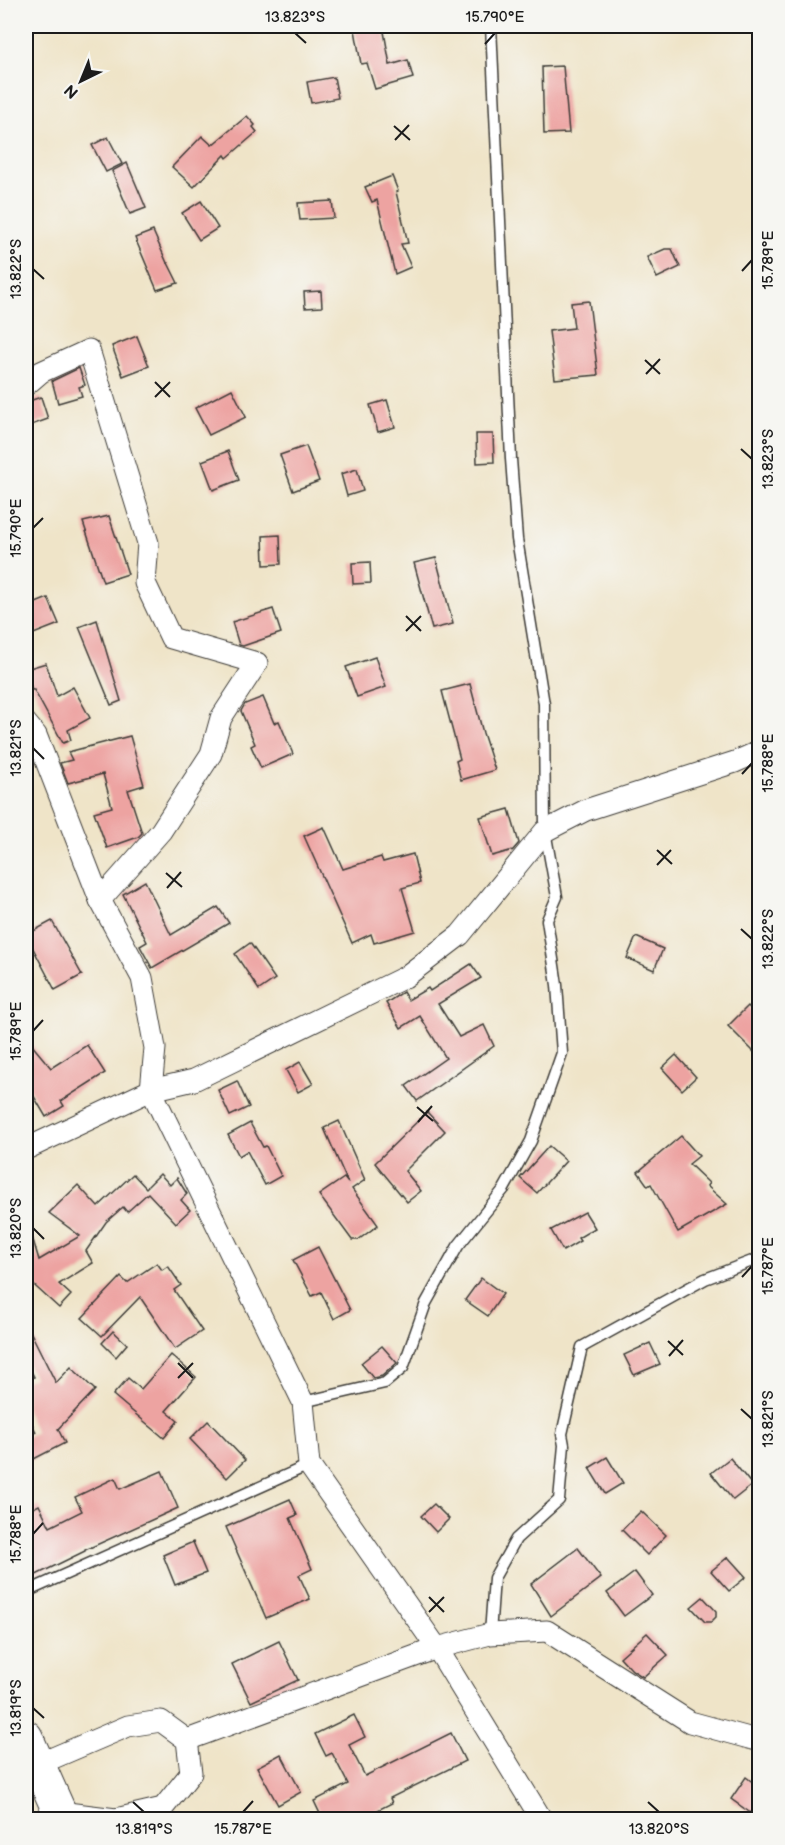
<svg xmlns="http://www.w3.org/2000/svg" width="785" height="1845" font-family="'Balsamiq Sans',sans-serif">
	<rect width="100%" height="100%" fill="#f6f6f2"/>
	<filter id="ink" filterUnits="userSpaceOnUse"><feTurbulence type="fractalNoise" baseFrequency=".0167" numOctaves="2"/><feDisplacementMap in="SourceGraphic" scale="12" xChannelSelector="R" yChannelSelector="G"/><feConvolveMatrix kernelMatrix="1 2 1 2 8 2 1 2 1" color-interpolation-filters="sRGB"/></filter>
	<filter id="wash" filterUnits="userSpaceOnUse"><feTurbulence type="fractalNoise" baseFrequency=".008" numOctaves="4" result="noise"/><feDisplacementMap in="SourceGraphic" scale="24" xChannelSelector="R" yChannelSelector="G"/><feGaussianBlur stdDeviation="1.35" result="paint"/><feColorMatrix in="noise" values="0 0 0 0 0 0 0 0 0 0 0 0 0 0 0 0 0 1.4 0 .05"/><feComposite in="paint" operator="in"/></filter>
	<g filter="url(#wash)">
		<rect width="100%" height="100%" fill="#efe4c8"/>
		<g id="blocks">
			<g fill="#eda3a1">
				<polygon points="383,26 390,65 408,60 413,78 375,89 367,63 361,64 355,30"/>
				<polygon points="563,66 569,133 544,134 542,67"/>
				<polygon points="334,77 338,98 311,103 307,82"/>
				<polygon points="247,116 255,125 253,127 257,132 227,158 225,155 194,187 172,167 202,136 212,145"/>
				<polygon points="108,137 122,164 106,172 92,145"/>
				<polygon points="127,163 146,208 130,214 112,171"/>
				<polygon points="392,176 398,191 396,192 408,243 401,244 411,267 395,274 377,200 372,202 365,187"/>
				<polygon points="201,201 218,228 199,240 182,213"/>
				<polygon points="332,201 334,218 300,220 298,203"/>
				<polygon points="153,231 167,263 168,263 178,283 157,290 135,238"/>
				<polygon points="665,249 672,249 680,267 657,278 647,257"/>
				<polygon points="321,291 322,307 305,308 304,292"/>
				<polygon points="589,301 598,375 555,379 549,331 574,328 571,303"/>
				<polygon points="137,336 149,366 123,376 112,346"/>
				<polygon points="79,368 85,385 79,387 82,396 58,403 52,381"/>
				<polygon points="232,389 246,417 209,435 195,408"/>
				<polygon points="41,397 48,419 26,427 26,402"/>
				<polygon points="387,400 395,427 378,432 370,405"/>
				<polygon points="476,434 493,434 494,462 477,463"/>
				<polygon points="306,446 319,481 293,491 280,455"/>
				<polygon points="228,451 239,480 213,490 202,461"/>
				<polygon points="357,469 363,491 347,496 341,474"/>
				<polygon points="109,516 128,574 103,582 83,522"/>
				<polygon points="280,535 281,564 264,565 263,536"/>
				<polygon points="436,558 453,624 432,629 414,563"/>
				<polygon points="370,562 371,583 353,584 352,563"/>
				<polygon points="48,598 59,624 26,637 26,607"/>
				<polygon points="273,609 281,633 243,646 239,645 232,622"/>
				<polygon points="97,620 121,701 111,705 79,627"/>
				<polygon points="375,657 386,687 357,697 346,667"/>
				<polygon points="46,663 57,696 73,687 90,718 68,730 71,740 63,743 34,690 32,690 26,672 26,669"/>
				<polygon points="470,684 483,733 495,770 461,780 456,761 460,759 442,691"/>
				<polygon points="263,697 274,723 279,721 293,754 261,768 251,746 255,744 241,711 245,704"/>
				<polygon points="130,736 144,785 128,790 142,833 138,837 107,848 94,812 112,807 103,774 68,783 60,763 72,760 68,752"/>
				<polygon points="509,809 519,843 513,850 492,856 480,817"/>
				<polygon points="324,827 343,869 381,857 383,862 413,854 420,883 402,888 415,931 374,943 371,934 352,943 304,836"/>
				<polygon points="145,881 171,935 218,907 229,923 152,968 140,946 147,942 123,894"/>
				<polygon points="52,921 82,975 55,990 26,935"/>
				<polygon points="636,937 663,949 654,970 627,958"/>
				<polygon points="250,943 275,979 259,990 235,954"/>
				<polygon points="471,964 481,978 438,1004 459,1037 484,1025 494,1046 417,1101 406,1086 446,1058 420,1016 401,1028 386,1003 403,992 408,1000 428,988 430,991"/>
				<polygon points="748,1006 759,1017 759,1057 728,1026"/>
				<polygon points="26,1038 51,1068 87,1045 105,1073 61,1101 64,1106 46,1117 26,1083"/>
				<polygon points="676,1055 696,1077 682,1090 662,1068"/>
				<polygon points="300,1062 313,1084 298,1092 286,1070"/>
				<polygon points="237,1081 249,1107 230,1116 218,1090"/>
				<polygon points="427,1112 445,1131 405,1171 421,1191 407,1202 375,1163"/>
				<polygon points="339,1121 365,1180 352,1189 378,1225 358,1240 352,1240 319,1195 344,1178 348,1183 324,1128"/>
				<polygon points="250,1123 263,1147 266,1146 281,1176 265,1185 247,1151 239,1156 228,1135"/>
				<polygon points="681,1136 699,1156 689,1164 709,1183 707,1186 727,1204 678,1232 651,1184 648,1186 638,1172"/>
				<polygon points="549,1146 566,1161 537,1193 520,1178"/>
				<polygon points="133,1174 146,1188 160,1174 170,1185 177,1178 187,1194 181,1200 190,1210 176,1223 148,1193 127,1212 123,1207 106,1222 86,1251 93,1263 59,1284 71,1295 59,1308 26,1278 26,1231 30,1230 39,1260 80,1236 49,1213 78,1185 98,1207"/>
				<polygon points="585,1212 595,1228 578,1238 580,1241 563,1251 551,1230"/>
				<polygon points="318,1247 350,1310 334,1319 321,1292 312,1296 293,1260"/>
				<polygon points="157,1263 162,1270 168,1266 181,1285 174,1290 202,1331 175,1349 140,1297 102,1336 82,1318 121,1277 127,1283"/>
				<polygon points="481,1278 503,1294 488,1316 465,1300"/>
				<polygon points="26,1323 56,1383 71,1367 95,1390 58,1429 65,1443 26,1463 26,1438 36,1432 26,1411 26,1381 34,1377 26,1361"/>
				<polygon points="113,1331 127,1344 116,1357 102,1343"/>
				<polygon points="650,1343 660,1364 634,1375 624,1355"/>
				<polygon points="382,1346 397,1363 382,1376 373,1378 361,1363"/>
				<polygon points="171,1355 196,1377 166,1411 178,1421 164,1438 113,1395 128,1378 141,1389"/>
				<polygon points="208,1421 245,1460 227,1478 190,1439"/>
				<polygon points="607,1457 623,1483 605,1494 589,1468"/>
				<polygon points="730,1458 752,1485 733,1500 711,1473"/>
				<polygon points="162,1471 178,1508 85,1550 85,1551 26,1580 26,1554 33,1550 26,1534 26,1512 39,1505 50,1527 82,1511 75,1497 115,1478 120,1489"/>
				<polygon points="290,1499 297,1515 290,1518 312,1569 299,1575 310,1599 266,1618 226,1527"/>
				<polygon points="434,1504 449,1519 436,1532 421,1516"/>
				<polygon points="641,1511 666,1535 647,1555 622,1530"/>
				<polygon points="193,1542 206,1573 175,1585 163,1555"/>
				<polygon points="578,1548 601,1578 551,1616 531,1584"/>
				<polygon points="728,1557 746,1577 729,1591 711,1571"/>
				<polygon points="635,1572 652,1595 624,1616 607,1593"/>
				<polygon points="703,1597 716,1611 716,1617 711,1622 705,1622 691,1607"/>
				<polygon points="647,1633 668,1655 643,1677 632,1670 620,1657"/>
				<polygon points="279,1641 298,1680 251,1702 232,1664"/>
				<polygon points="354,1715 365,1737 349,1745 365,1776 451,1733 465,1761 390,1798 392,1803 358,1820 323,1820 314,1801 348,1784 332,1753 326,1756 315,1734"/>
				<polygon points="281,1754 301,1792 278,1805 257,1767"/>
				<polygon points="746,1777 759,1787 759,1819 731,1799"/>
			</g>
		</g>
	</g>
	<g filter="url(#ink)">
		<use href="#blocks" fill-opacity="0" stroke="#3c3a36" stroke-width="1.5"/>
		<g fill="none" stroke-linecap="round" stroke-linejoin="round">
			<defs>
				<g id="service">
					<polyline points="303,1402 385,1383 403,1368 426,1303 458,1246 504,1189 531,1141 562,1053 557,985 547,920 557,897 545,831 544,704 517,539 511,459 491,26"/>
					<polyline points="26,1592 309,1465"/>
					<polyline points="490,1634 494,1578 516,1539 559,1500 564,1445 562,1434 582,1347 705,1279 760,1258"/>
				</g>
				<g id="minor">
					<polyline points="26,385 41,372 89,350 148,543 145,583 171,638 257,663 221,718 211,754 161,831 100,900"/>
					<polyline points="26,723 36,735 100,900 142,978 155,1048 151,1090 303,1402 309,1465 437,1648 542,1820"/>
					<polyline points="26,1149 151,1090 194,1080 405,977 460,935 545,831 586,810 735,762 760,751"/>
					<polyline points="187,1740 437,1648 490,1634 547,1631 690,1722 760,1741"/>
					<polyline points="39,1764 128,1726 161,1721 187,1740 191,1773 163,1808 116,1819 59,1812"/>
				</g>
				<polyline id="primary" points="26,1737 63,1820"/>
			</defs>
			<use href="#service" stroke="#3c3a36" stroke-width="13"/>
			<use href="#minor" stroke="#3c3a36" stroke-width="23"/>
			<use href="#primary" stroke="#3c3a36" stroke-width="35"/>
			<use href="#service" stroke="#fff" stroke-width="10"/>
			<use href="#minor" stroke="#fff" stroke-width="21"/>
			<use href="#primary" stroke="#fff" stroke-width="33"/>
		</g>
	</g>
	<path fill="none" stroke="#1c1c1c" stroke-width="2" d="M295,33l11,10M485,44l10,-11M394,126l16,14M395,140l14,-15M33,269l11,10M742,271l10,-11M645,360l15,14M646,374l14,-15M155,382l15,15M155,397l15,-15M741,449l11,10M33,528l10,-10M406,616l15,15M406,631l15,-15M33,748l11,11M742,774l10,-11M657,850l15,14M657,865l14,-15M166,873l16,14M167,888l14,-16M741,929l11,10M33,1031l10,-11M417,1107l16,14M418,1122l14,-16M33,1228l11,11M742,1277l10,-11M668,1341l15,14M669,1356l14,-16M178,1363l15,15M178,1378l15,-15M741,1409l11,10M33,1534l10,-11M429,1597l15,15M429,1612l15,-15M33,1708l11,10M133,1802l11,10M648,1802l11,10M243,1812l10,-11"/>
	<rect width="785" height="1845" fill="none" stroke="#f6f6f2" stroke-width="66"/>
	<g transform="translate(81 81) rotate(223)" stroke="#f6f6f2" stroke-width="4.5" paint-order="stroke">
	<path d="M0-4.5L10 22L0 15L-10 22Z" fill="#1c1c1c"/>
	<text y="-9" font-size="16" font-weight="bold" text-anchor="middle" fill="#1c1c1c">N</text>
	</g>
	<rect x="33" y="33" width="719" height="1779" fill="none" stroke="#1c1c1c" stroke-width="2"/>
	<g font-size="15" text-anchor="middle" fill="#1c1c1c">
		<text x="295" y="22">13.823°S</text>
		<text x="495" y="22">15.790°E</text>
		<text transform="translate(768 260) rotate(-90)" y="5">15.789°E</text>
		<text transform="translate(16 269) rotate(-90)" y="5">13.822°S</text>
		<text transform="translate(768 459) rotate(-90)" y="5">13.823°S</text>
		<text transform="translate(16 528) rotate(-90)" y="5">15.790°E</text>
		<text transform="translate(16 748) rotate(-90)" y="5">13.821°S</text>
		<text transform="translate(768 763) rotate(-90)" y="5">15.788°E</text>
		<text transform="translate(768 939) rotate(-90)" y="5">13.822°S</text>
		<text transform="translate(16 1031) rotate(-90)" y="5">15.789°E</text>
		<text transform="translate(16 1228) rotate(-90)" y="5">13.820°S</text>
		<text transform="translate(768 1266) rotate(-90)" y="5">15.787°E</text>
		<text transform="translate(768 1419) rotate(-90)" y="5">13.821°S</text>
		<text transform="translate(16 1534) rotate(-90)" y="5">15.788°E</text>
		<text transform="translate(16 1708) rotate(-90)" y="5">13.819°S</text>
		<text x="144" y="1834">13.819°S</text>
		<text x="243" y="1834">15.787°E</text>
		<text x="659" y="1834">13.820°S</text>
	</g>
</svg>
